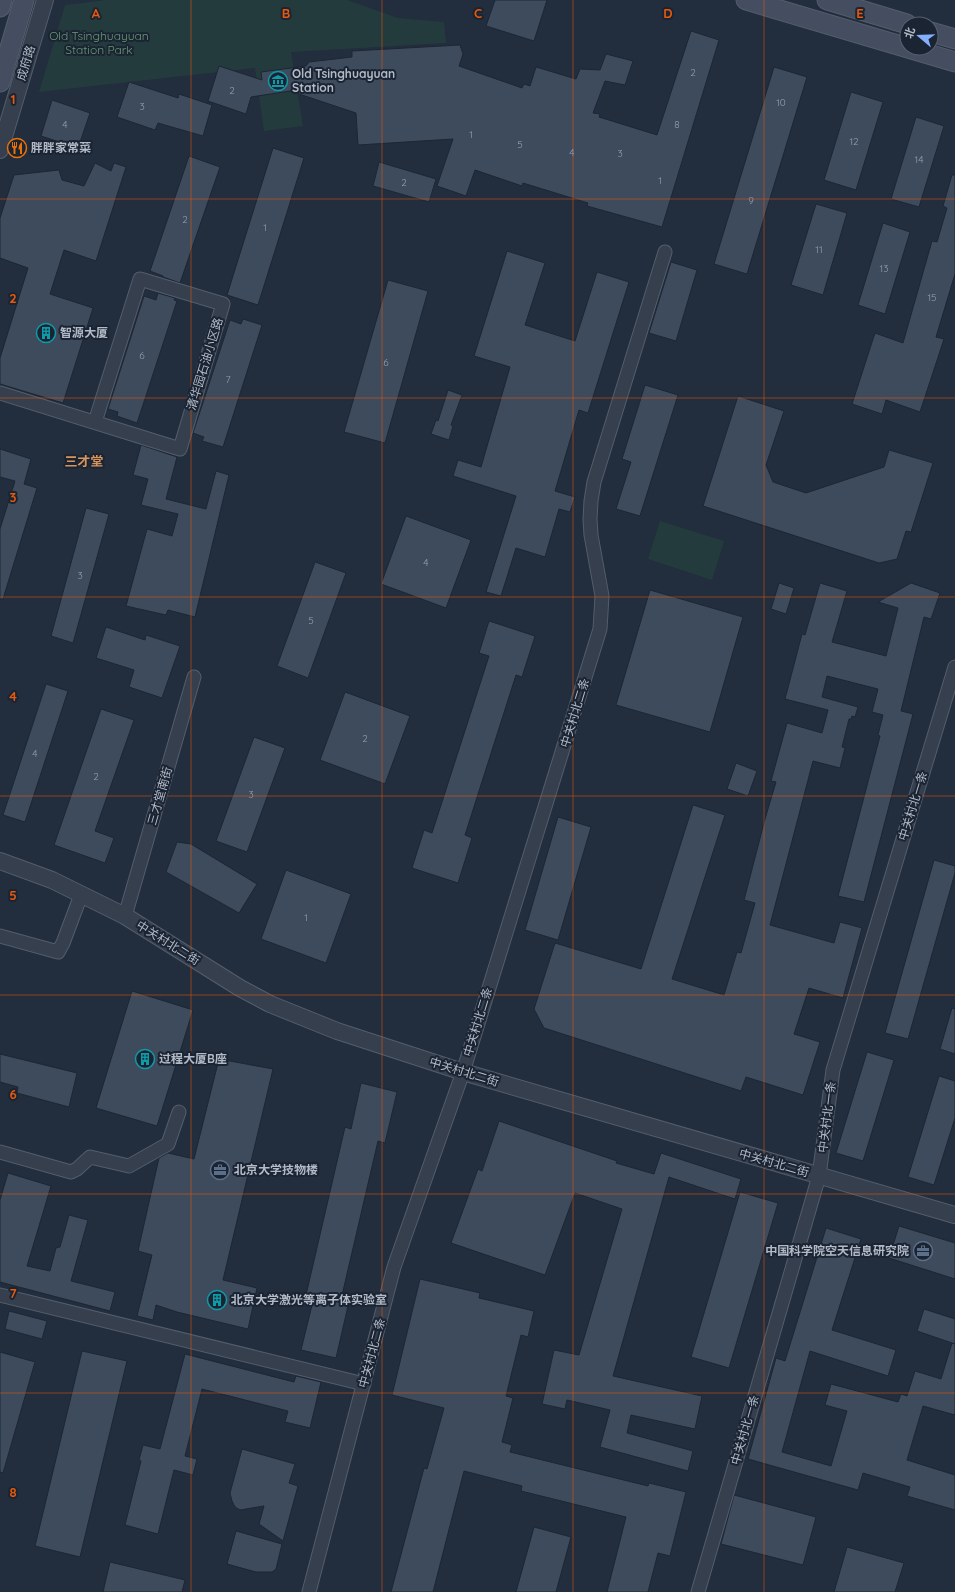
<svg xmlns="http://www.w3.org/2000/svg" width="955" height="1592" font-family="Quicksand,'Noto Sans SC',sans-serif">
	<rect width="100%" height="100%" fill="#222d3d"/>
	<g fill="#243b3e">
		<polygon points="106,0 347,0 398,18 444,22 446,43 291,52 303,126 264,131 255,68 39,92 65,5"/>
		<polygon points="660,521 724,541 712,580 648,559"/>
	</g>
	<g fill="#3e4b5c" stroke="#1d2634">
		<polygon points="495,0 547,0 534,41 486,26"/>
		<polygon points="691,31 719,40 662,227 587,206 588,203 523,183 522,186 475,170 466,196 437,186 453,139 358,145 356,113 290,91 251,97 246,114 208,101 219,66 262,80 261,72 306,66 309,62 352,57 352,51 460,45 463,54 459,66 522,88 524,84 530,86 536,67 576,79 580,69 600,70 606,54 633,61 625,85 605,81 593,113 600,114 599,117 657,135"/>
		<polygon points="774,67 807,77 747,274 714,264"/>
		<polygon points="129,82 178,98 179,94 212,105 203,136 158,123 155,130 117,117"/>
		<polygon points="851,92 883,102 856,190 824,180"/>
		<polygon points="52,100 90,113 78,148 41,136"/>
		<polygon points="916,117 944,126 919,207 891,199"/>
		<polygon points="273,148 304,158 258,305 227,295"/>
		<polygon points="189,156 220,167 180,283 163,277 163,276 150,271"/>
		<polygon points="379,162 436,179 429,202 373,186"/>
		<polygon points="95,163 111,171 114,163 126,167 96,261 64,250 50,294 93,308 63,403 0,384 0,358 28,268 0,258 0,218 14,175 59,170 62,180 84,186"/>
		<polygon points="952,175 955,175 955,274 936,337 944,339 920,412 886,400 882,414 852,404 875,333 903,343 932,241 937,242 947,208 943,206"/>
		<polygon points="816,204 847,213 823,295 791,285"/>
		<polygon points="883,223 910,232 885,314 858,305"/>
		<polygon points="507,251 545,263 525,325 575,341 597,272 629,282 588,413 579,410 555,491 575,497 570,512 559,509 545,557 516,548 501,596 486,592 516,496 453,476 458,460 481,467 510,367 474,356"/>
		<polygon points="671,262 697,270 676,341 649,333"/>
		<polygon points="388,280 428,291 385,443 344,432"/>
		<polygon points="158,293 175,298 174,300 177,301 137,423 117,416 118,412 108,409 144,296 156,300"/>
		<polygon points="243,319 262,325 223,447 202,441 204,437 193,433 230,320 241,324"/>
		<polygon points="645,385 678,395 640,516 616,509 631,462 622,459"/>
		<polygon points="448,390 462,395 451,425 453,426 449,440 431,434 436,420 438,421"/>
		<polygon points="738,396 784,411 766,465 773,482 806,493 884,467 889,450 933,463 911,532 906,531 897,559 879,563 703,506"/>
		<polygon points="141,445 177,457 166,499 206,509 216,471 229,475 195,617 168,610 166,615 126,606 147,529 172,536 178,514 141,505 148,479 133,475"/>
		<polygon points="0,449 31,459 24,484 37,488 3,599 0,599 0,529 15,481 0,477"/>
		<polygon points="86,508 109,514 73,643 51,636"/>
		<polygon points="406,516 471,540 446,608 381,584"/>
		<polygon points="315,562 346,573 308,678 277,666"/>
		<polygon points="779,583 794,588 786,614 771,609"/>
		<polygon points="820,583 847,591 832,642 886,656 898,608 878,602 911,583 940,593 931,619 924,617 901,711 913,714 864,902 838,896 880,736 878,735 883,715 872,712 878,689 827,676 822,697 858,707 855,717 852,716 851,719 849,719 842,747 845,748 840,768 813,761 770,925 834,943 840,922 862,928 843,998 809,988 794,1034 820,1042 803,1095 746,1077 741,1091 544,1028 534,1009 555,943 641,969 693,805 725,815 672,979 724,995 737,952 741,953 755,903 744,900 765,819 776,782 771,781 787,723 822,733 828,710 785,699 802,634 805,635"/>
		<polygon points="650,590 743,617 710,732 616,705"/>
		<polygon points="489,621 535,636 522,677 516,675 465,835 472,838 458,883 412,868 424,830 432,833 489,656 479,653"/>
		<polygon points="106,627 145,640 146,635 180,646 162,698 129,687 134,670 96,658"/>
		<polygon points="46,684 68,691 25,822 3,815"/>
		<polygon points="345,692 410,716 385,784 320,760"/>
		<polygon points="101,709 134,720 95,831 114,838 105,863 54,845"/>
		<polygon points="254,737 285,748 247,852 216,841"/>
		<polygon points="736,763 757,771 748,796 727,789"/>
		<polygon points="558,817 591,827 558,940 525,930"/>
		<polygon points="177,842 191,844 257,884 239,913 166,872"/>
		<polygon points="934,860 955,866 955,873 908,1039 885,1033"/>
		<polygon points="286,870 351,894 326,963 261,939"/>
		<polygon points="132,991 193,1010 157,1126 96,1108"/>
		<polygon points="952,1008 955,1009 955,1054 940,1049"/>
		<polygon points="867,1052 894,1060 863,1161 836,1153"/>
		<polygon points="0,1054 77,1073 69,1107 17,1093 18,1087 0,1082"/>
		<polygon points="219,1059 273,1069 223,1280 257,1288 248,1329 177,1312 156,1305 153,1320 137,1316 152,1255 138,1251 159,1158 168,1153 194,1159"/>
		<polygon points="939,1076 955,1081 955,1118 934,1185 908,1177"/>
		<polygon points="361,1083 397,1092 385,1143 378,1141 340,1304 348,1306 336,1358 301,1350 314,1297 306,1295 345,1127 351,1129"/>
		<polygon points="499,1121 617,1161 616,1163 654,1174 661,1153 741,1179 735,1199 669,1177 613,1376 702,1396 695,1429 631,1415 627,1433 693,1451 688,1471 600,1447 610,1410 567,1400 565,1409 542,1404 554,1350 579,1355 622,1209 575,1193 545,1275 451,1243 478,1169 482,1171"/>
		<polygon points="8,1173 51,1186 27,1266 50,1271 56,1248 60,1247 69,1215 88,1220 71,1281 115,1292 110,1311 0,1282 0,1200"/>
		<polygon points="740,1192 778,1203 729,1368 691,1357"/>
		<polygon points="899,1226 955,1243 955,1279 889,1258"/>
		<polygon points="826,1228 861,1239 832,1330 896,1350 888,1376 810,1351 782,1452 831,1466 847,1411 825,1405 831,1384 898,1402 901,1394 907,1396 915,1371 941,1379 952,1343 955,1344 955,1415 923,1406 907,1460 955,1475 955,1510 907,1496 910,1487 863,1473 858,1490 748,1459 776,1358 785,1361"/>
		<polygon points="420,1279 480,1293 479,1298 534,1311 528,1337 521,1335 506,1396 513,1398 502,1442 512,1445 510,1452 648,1486 649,1483 686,1492 670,1556 658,1553 648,1592 607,1592 626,1517 521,1491 522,1486 464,1471 433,1592 391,1592 424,1468 427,1469 444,1408 392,1395"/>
		<polygon points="924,1309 955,1319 955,1344 917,1331"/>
		<polygon points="9,1311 47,1321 42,1339 5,1329"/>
		<polygon points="82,1351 127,1361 80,1557 35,1546"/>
		<polygon points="0,1352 35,1362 3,1473 0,1472"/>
		<polygon points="185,1354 294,1382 296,1376 321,1382 310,1428 285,1422 288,1411 202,1389 185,1456 197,1459 193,1475 174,1470 158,1534 125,1525 141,1461 139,1460 143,1445 160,1449"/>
		<polygon points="242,1449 295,1464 289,1483 298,1486 283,1541 259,1524 264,1506 240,1510 235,1507 232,1501 230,1493"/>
		<polygon points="734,1495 816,1517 803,1565 721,1544"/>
		<polygon points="534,1527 571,1537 556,1592 516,1592"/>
		<polygon points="236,1531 282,1544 276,1569 272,1572 256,1572 227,1564"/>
		<polygon points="847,1547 904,1563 895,1592 834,1592"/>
		<polygon points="110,1562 185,1580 182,1592 103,1592"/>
	</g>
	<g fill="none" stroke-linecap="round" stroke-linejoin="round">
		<defs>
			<g id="minor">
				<polyline points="0,393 180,449 223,304 140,279 95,422"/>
				<polyline points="125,916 194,677"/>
				<polyline points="0,936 58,952 63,943 81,895"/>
				<polyline points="0,1152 71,1172 77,1169 90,1157 129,1166 168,1144 179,1112"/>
				<polyline points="0,1295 364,1384"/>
				<polyline points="309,1592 394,1267 463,1072 600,629 602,596 591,535 590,519 591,501 594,482 665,252"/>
				<polyline points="698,1592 819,1176 833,1070 955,667"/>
			</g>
			<g id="tertiary">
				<polyline points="0,150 45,0"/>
				<polyline points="0,861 52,880 125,916 240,988 270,1004 337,1031 463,1072 955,1215"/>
			</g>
			<g id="secondary">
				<polyline points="746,0 955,62"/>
				<polyline points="827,0 907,24"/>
				<polyline points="0,7 2,0"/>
				<polyline points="931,32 955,39"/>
				<polyline points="0,82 24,0"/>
			</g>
		</defs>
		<use href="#minor" stroke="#545d6b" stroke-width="15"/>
		<use href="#tertiary" stroke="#545d6b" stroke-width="18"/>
		<use href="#secondary" stroke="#545d6b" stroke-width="21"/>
		<use href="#minor" stroke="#363f4d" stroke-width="13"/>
		<use href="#tertiary" stroke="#363f4d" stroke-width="16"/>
		<use href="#secondary" stroke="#444e60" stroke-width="19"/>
	</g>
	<path fill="none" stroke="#e8590c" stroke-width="1" stroke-opacity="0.55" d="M191,0v1592M382,0v1592M573,0v1592M764,0v1592M0,199h955M0,398h955M0,597h955M0,796h955M0,995h955M0,1194h955M0,1393h955"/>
	<defs>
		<symbol id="museum-ring" viewBox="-11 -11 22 22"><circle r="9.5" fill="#1b2432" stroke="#0f9aa8" stroke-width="1.5"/><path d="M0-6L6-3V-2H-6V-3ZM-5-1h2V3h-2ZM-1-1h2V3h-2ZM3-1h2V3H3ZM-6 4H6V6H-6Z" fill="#0f9aa8"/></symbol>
		<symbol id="restaurant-ring" viewBox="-11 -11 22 22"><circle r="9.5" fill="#1b2432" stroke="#e8710a" stroke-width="1.5"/><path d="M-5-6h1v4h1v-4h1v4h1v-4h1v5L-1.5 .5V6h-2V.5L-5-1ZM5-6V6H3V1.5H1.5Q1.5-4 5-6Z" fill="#e8710a"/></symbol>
		<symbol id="building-ring" viewBox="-11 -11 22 22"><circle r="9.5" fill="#1b2432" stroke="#0f9aa8" stroke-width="1.5"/><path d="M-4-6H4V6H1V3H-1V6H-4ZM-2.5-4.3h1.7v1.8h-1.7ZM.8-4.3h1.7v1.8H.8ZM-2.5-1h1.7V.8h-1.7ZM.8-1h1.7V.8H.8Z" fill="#0f9aa8"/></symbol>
		<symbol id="office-ring" viewBox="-11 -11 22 22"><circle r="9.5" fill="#1b2432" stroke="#5c6f8a" stroke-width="1.5"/><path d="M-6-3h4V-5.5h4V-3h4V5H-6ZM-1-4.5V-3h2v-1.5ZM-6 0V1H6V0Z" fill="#5c6f8a"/></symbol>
	</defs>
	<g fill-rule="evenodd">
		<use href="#museum-ring" x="267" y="70" width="22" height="22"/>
		<use href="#restaurant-ring" x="6" y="137" width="22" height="22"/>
		<use href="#building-ring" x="35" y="322" width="22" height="22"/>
		<use href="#building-ring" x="134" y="1048" width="22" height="22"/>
		<use href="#office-ring" x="209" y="1159" width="22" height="22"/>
		<use href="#office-ring" x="912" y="1240" width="22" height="22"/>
		<use href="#building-ring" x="206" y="1289" width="22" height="22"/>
	</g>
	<g text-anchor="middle" stroke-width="4" stroke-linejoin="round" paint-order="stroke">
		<g font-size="10" fill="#959ead">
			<text x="693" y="76">2</text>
			<text x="232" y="94">2</text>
			<text x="781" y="106">10</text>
			<text x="142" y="110">3</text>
			<text x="65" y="128">4</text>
			<text x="677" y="128">8</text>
			<text x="471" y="138">1</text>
			<text x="854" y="145">12</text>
			<text x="520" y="148">5</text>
			<text x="572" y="156">4</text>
			<text x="620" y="157">3</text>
			<text x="919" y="163">14</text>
			<text x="660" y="184">1</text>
			<text x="404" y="186">2</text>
			<text x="751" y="204">9</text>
			<text x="185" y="223">2</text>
			<text x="265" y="231">1</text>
			<text x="819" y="253">11</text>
			<text x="884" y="272">13</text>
			<text x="932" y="301">15</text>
			<text x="142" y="359">6</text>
			<text x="386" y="366">6</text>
			<text x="228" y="383">7</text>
			<text x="426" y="566">4</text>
			<text x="80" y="579">3</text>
			<text x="311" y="624">5</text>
			<text x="365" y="742">2</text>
			<text x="35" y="757">4</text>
			<text x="96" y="780">2</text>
			<text x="251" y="798">3</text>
			<text x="306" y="921">1</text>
		</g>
		<g font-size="12" fill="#689a74" stroke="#1b2432">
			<text x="99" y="40">Old Tsinghuayuan<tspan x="99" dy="14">Station Park</tspan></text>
		</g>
		<g font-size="12" fill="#b2bac8" stroke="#1b2432">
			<text transform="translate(26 63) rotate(-73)" y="4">成府路</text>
			<text transform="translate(205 364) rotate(-73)" y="4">清华园石油小区路</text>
			<text transform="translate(575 713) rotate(-73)" y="4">中关村北二条</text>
			<text transform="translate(160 796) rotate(-74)" y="4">三才堂南街</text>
			<text transform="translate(913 806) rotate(-73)" y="4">中关村北一条</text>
			<text transform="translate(168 943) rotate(32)" y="4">中关村北二街</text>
			<text transform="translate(478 1022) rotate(-73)" y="4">中关村北二条</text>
			<text transform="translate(464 1072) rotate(17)" y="4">中关村北二街</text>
			<text transform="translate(827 1117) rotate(-83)" y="4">中关村北一条</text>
			<text transform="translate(774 1163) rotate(16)" y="4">中关村北二街</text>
			<text transform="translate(372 1353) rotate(-75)" y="4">中关村北二条</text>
			<text transform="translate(745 1430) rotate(-74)" y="4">中关村北一条</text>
		</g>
		<g font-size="12" font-weight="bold" fill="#b2bac8" stroke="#1b2432" text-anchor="start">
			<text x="292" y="78">Old Tsinghuayuan<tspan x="292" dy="14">Station</tspan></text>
			<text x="31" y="152">胖胖家常菜</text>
			<text x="60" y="337">智源大厦</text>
			<text x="159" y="1063">过程大厦B座</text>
			<text x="234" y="1174">北京大学技物楼</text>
			<text x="909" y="1255" text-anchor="end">中国科学院空天信息研究院</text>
			<text x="231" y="1304">北京大学激光等离子体实验室</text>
		</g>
		<g font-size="13" font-weight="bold" fill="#d8945d" stroke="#1b2432">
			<text x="84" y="466">三才堂</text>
		</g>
	</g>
	<g font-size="13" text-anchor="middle" font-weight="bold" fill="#e8590c" stroke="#1b2432" stroke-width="4" stroke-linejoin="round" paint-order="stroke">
		<text x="96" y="18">A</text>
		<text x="286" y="18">B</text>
		<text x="478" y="18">C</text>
		<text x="668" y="18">D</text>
		<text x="860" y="18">E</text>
		<text x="13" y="104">1</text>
		<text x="13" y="303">2</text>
		<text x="13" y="502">3</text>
		<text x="13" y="701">4</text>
		<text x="13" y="900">5</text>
		<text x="13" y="1099">6</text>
		<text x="13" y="1298">7</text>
		<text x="13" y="1497">8</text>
	</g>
	<g transform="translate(919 36) rotate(289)"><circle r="19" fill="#1b2432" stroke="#57606e"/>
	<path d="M0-3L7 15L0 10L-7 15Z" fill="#84b0fb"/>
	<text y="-6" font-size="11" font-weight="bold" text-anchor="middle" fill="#b2bac8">北</text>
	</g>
</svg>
